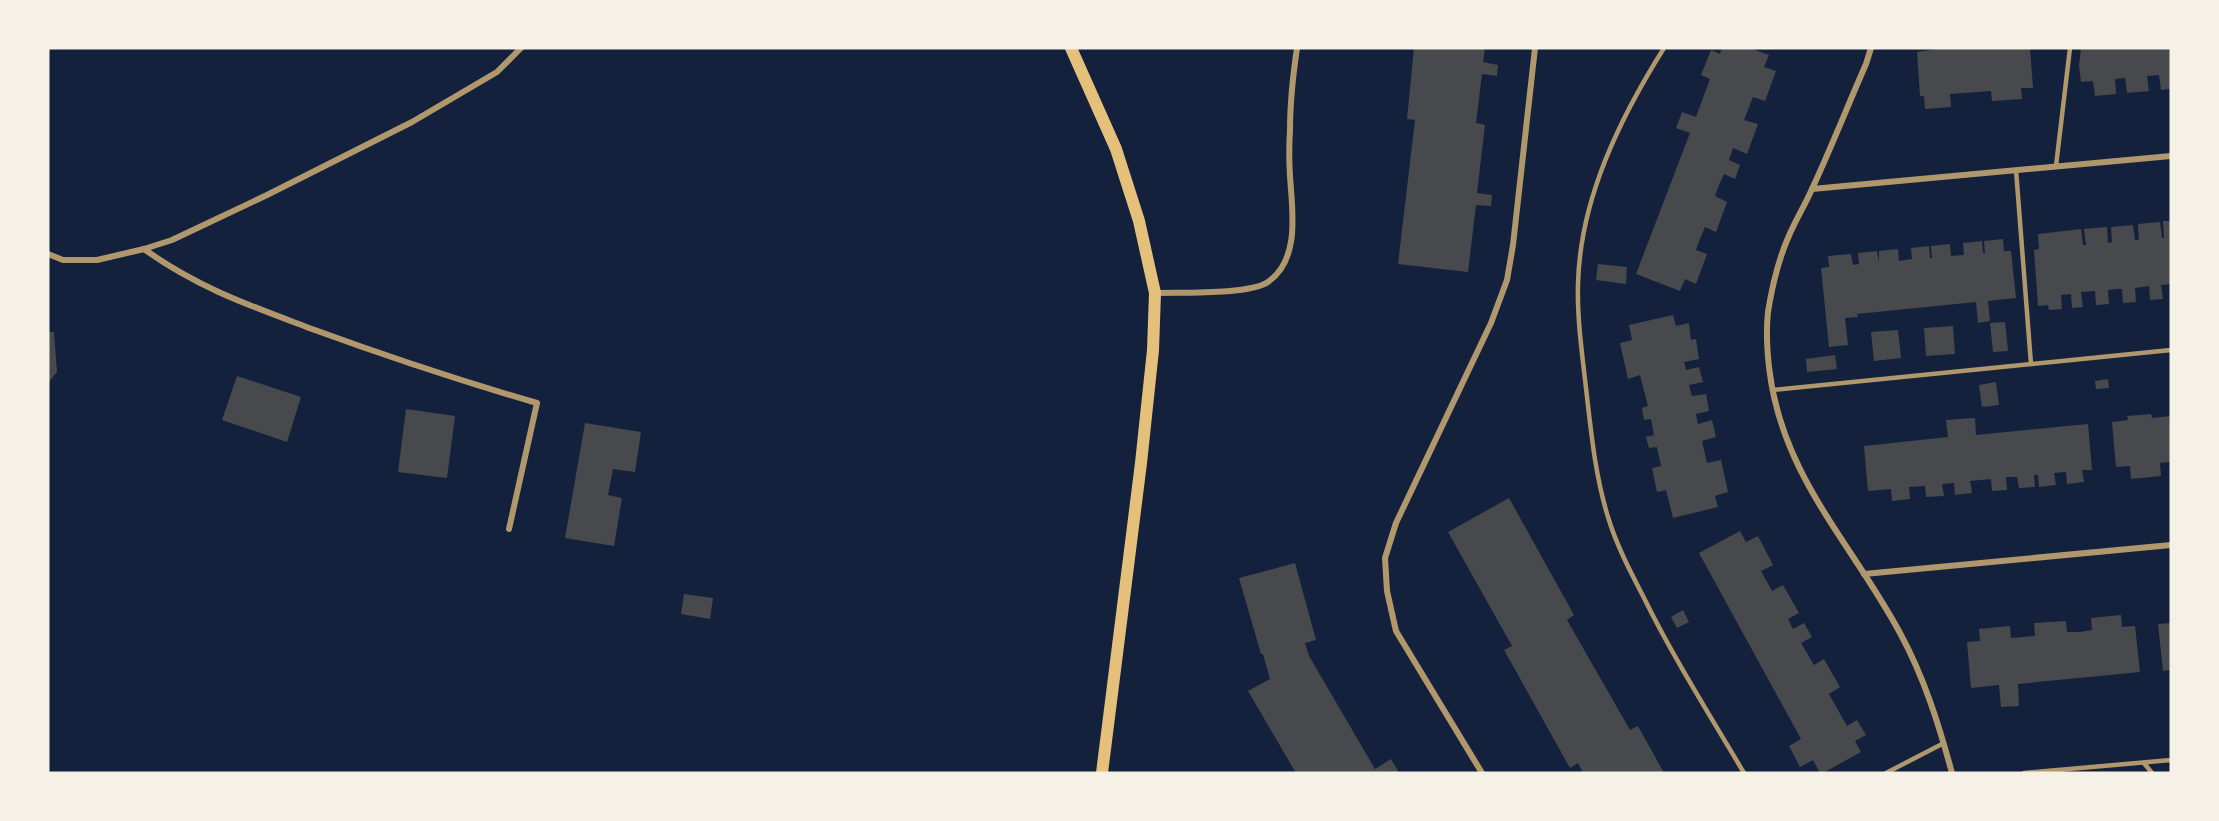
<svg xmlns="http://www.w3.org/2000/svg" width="2219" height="821" font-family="'PT Serif',serif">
	<rect width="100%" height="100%" fill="#14213d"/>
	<g fill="#48494c">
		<polygon points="1414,48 1485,48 1483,62 1498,65 1497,76 1482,74 1476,123 1485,125 1477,193 1492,195 1491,206 1476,205 1468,272 1398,264 1415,120 1407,119"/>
		<polygon points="1722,48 1749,48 1769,55 1764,67 1776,71 1765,101 1753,97 1744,120 1758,124 1747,154 1733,148 1729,160 1740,165 1735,179 1724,174 1719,185 1715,196 1727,202 1716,232 1705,227 1700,239 1696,250 1707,254 1696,284 1685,279 1680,291 1636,274 1690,133 1676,128 1682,112 1696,117 1710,79 1701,75 1711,50 1720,54"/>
		<polygon points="1945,48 2030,48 2033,88 2021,88 2022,99 1992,101 1991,91 1950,94 1951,107 1925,109 1924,96 1920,96 1917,52"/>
		<polygon points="2081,48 2171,48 2171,89 2161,90 2159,75 2147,76 2149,91 2127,93 2125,78 2115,79 2116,94 2095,96 2093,81 2081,82 2079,65"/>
		<polygon points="2163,221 2171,221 2171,284 2161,285 2163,299 2150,300 2149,286 2135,288 2136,302 2123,303 2122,289 2117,289 2108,290 2109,304 2096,305 2095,291 2081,292 2083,307 2072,308 2071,294 2061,295 2062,309 2049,310 2048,305 2038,306 2034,250 2039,249 2038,234 2081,229 2083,245 2086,245 2084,229 2107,227 2108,243 2112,242 2111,227 2133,225 2135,240 2139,240 2138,224 2160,222 2162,238 2164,238"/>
		<polygon points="2003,239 2004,251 2011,251 2016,298 1988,301 1990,321 1978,323 1976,302 1857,314 1858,317 1845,318 1848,345 1829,347 1821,268 1829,267 1828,256 1851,254 1853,265 1859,264 1858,253 1877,251 1879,262 1879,251 1898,249 1899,261 1912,259 1911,248 1929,246 1930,258 1932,258 1931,246 1950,244 1951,256 1964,255 1963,243 1982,241 1983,253 1985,253 1984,241"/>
		<polygon points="1598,264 1627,267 1626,284 1596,280"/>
		<polygon points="1673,315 1676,326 1689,323 1691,340 1696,339 1699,359 1684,362 1686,370 1699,367 1703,382 1689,385 1692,396 1706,394 1709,411 1696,414 1698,424 1712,420 1716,437 1702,441 1707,463 1721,460 1728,492 1715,496 1718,507 1673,518 1666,490 1657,492 1652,468 1661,466 1657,447 1649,448 1646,437 1654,435 1651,419 1644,420 1642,408 1648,406 1640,375 1628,379 1620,343 1632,340 1629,325"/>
		<polygon points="2005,322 2008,351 1993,352 1990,323"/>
		<polygon points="1953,326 1955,354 1926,356 1924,328"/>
		<polygon points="1898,330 1901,358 1874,361 1871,332"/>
		<polygon points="48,332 54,332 57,372 48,383"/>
		<polygon points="1835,355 1837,369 1807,372 1806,359"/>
		<polygon points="237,376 301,397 287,442 222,420"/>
		<polygon points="2108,379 2109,388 2096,389 2095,381"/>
		<polygon points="1996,382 1999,405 1982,407 1979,385"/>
		<polygon points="406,409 455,416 447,478 398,472"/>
		<polygon points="2151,414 2152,418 2171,416 2171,462 2160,463 2161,476 2131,479 2130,466 2116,467 2112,422 2128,420 2127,416"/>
		<polygon points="1975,418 1976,435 2088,424 2092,470 2082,470 2084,482 2067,484 2066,472 2064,472 2054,473 2056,485 2039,487 2038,475 2034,475 2035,487 2019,488 2017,477 2006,477 2007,490 1992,491 1991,479 1970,481 1972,493 1955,495 1954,483 1942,484 1944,496 1926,497 1925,486 1909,487 1910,499 1892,501 1891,489 1868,491 1864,446 1948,437 1946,420"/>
		<polygon points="585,423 641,432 635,472 613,469 608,495 622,498 614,546 565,538"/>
		<polygon points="1509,498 1574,615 1567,620 1630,730 1638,726 1664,773 1583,773 1578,763 1570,768 1504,650 1512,646 1448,532"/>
		<polygon points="1740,531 1746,542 1758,536 1773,565 1761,571 1772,591 1783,585 1799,613 1788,619 1793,629 1804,623 1812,637 1801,643 1814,665 1824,659 1840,687 1829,694 1847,726 1857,720 1866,735 1855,741 1861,752 1823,773 1820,773 1813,760 1800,767 1789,746 1801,739 1699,553"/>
		<polygon points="1295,563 1316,640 1305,643 1309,656 1375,769 1391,759 1399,773 1296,773 1248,691 1270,679 1263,654 1261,654 1239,578"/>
		<polygon points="684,594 713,598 710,619 681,614"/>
		<polygon points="1683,610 1689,622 1677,628 1671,617"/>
		<polygon points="2121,615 2122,627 2135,626 2140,672 2018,684 2019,706 2001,707 1999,685 1971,688 1967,642 1980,641 1979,629 2010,626 2011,638 2035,636 2034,623 2066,621 2067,632 2080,632 2092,630 2091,618"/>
		<polygon points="2171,623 2171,670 2163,671 2158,624"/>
	</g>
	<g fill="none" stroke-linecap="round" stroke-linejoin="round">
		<g stroke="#b1986c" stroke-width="4.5">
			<path d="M1664,48c-44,70 -84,151 -86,236 -1,34 4,69 8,104 5,43 9,87 22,129 8,27 22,54 35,79 30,61 66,118 101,177"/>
			<polyline points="2056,166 2070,48"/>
			<polyline points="2016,170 2031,364"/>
			<polyline points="1772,390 2171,350"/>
			<polyline points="2144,763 2152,773"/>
			<polyline points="1886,773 1944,743"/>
			<polyline points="2024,773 2171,760"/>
		</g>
		<g stroke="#b1986c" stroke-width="6">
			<path d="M1871,48l-5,16c-18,41 -35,84 -54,125 -7,16 -17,32 -24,49 -10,23 -16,49 -20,74 -2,18 -1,37 1,55 12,108 82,175 131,266 24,44 39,92 52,140"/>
			<polyline points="1812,189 2171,156"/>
			<path d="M144,249c54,39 107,57 168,80 74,27 149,52 225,74l-28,126"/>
			<polyline points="48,254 63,260 97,260 144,249 172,240 267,195 412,122 497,72 521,48"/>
			<path d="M1155,293c24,-1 94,2 113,-11 33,-23 24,-73 22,-106 -1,-16 -1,-31 0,-46 0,-27 3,-55 7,-82"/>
			<polyline points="1864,574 2171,545"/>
			<polyline points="1482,773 1396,631 1387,591 1385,558 1396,523 1491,323 1507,280 1513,245 1535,48"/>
		</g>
		<polyline stroke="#e5c07b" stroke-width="12" points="1071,48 1116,149 1139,221 1155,293 1153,350 1141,463 1102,773"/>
	</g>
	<rect width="2219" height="821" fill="none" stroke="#f6f1e7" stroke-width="99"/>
</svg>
